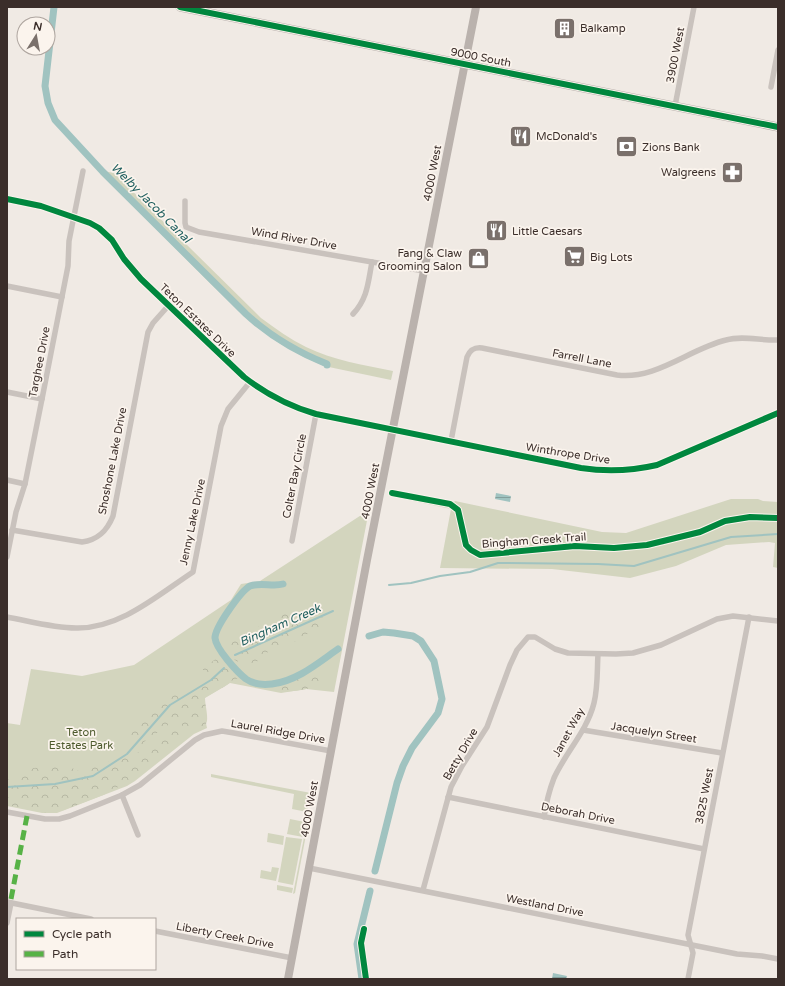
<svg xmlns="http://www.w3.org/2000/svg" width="785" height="986" font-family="'Varela Round',sans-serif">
	<defs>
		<pattern id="forest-crowns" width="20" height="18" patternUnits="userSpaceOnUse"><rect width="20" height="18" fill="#d3d5be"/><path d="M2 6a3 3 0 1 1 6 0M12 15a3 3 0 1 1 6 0" fill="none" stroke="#b6b7a3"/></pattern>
		<pattern id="water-rules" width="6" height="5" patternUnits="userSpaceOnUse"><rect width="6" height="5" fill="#a0c3c0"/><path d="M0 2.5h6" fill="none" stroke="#849f9c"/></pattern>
	</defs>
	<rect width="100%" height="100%" fill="#f0eae4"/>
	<g fill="#d3d5be">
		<path d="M98,170l16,3 147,145c15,11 29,21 45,29 27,13 57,18 87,24l-2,9 -67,-14 -22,-10 -23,-13 -24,-17 -44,-42z"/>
		<polygon points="395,491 454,502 455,501 602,532 626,533 731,499 758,499 763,501 778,502 778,568 773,567 775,543 769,542 726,545 676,566 630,578 552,569 440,568 451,509 394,497"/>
		<polygon points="369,510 334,692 306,689 281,693 230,683 201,700 207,728 194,734 135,781 127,786 57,813 42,813 7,806 7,723 20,725 31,669 82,676 134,665 231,600 241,584 260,581"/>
		<polygon points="211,774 311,793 307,812 292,809 294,794 211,777"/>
		<polygon points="290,819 305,822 303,837 287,834"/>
		<polygon points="307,822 308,824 295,893 293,894"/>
		<polygon points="268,833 284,836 283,845 267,842"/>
		<polygon points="286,837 302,839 293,885 278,882"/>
		<polygon points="272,867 279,868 276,881 260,878 261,870 271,872"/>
		<polygon points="277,885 293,888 292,893 277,890"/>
	</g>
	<g fill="url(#forest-crowns)">
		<path d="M290,611l11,7 7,-2 6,-4 6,3 7,7 -1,7 -14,2 -15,10 -11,2 -10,4 -4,6 -7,-1c-1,3 -3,6 -6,8 -3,3 -8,3 -12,3 -13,-1 -18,-4 -18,-17l4,-6 22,-9 4,-5 17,-11z"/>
		<path d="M218,657l8,1 15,19 -8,3 -6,5 -22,13c0,6 3,17 2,23 -2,10 -17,12 -24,9l-2,-9 -3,-3 -34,24 -2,4h-6c-2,-7 -7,-11 -9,-18l9,-9 7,-1 10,-11 19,-15c14,4 21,-3 32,-12l-1,-11z"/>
		<path d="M311,670h6l3,2 2,4c-7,16 -24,14 -40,16l-1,-8c4,-3 6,-6 11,-8 8,-4 12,-1 19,-6z"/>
		<path d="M174,726l4,5 4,7 -1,4 -48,39 -17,7 -13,7 -39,15 -7,2 -9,1 -41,-8v-33l3,2 40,-10 12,-1 16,8 33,-10 9,-9 6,-1 4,3 6,1c6,-10 14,-10 24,-13 1,-9 5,-14 14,-16z"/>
		<path d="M109,737l6,4 2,4 -2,5 -11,4 -6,-5c2,-6 5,-9 11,-12z"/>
	</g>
	<g fill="url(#water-rules)">
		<polygon points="496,493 511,496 510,502 495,499"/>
		<polygon points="553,973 567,976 566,979 552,979"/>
	</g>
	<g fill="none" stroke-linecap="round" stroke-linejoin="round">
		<g stroke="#a0c3c0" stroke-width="2">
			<polyline points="389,585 411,583 440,576 470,572 498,563 598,564 634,566 731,537 778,534"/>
			<polyline points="235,655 333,611"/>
			<polyline points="7,787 55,784 93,776 127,754 170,705 211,680 224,668"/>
		</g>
		<g stroke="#a0c3c0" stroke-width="7">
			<path d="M54,7l-9,79 3,17 7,17 48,52 143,142c24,22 51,38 81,50v1"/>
			<path d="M283,584c-10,3 -22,-2 -33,2 -9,5 -35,41 -35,52 1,11 22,34 31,41 7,5 18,6 26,5 25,-3 46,-21 66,-35"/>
			<polyline points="369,636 383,632 394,633 413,636 421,641 434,661 442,699 438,713 412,748 403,766 397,783 375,871"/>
			<polyline points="362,979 357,944 370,891"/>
		</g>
		<g stroke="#c9c2bd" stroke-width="5.5">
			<polyline points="771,87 778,50"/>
			<polyline points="675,106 694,7"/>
			<path d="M7,199l34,7 49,17 9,5 13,12 12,19 17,20 103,98c22,17 45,29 72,37l265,54c26,4 50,3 76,-3l121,-52"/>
			<polyline points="185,201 185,223 186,227 199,232 424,271"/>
			<polyline points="7,286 62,297"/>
			<path d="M353,314c15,-16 15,-32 19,-52"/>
			<polyline points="7,392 42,399"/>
			<path d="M451,441l16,-84c3,-7 7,-10 15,-9l135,27c39,5 72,-26 109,-35 17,-5 35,1 52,0"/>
			<polyline points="7,480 25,484"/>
			<path d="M12,530l70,12c16,-2 25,-11 31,-26l35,-184 5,-9 16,-18"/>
			<polyline points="292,541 316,414"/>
			<polyline points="7,557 16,512 25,484 42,399 68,266 69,241 83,171"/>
			<path d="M7,617c22,4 46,11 69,11 44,1 82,-33 117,-56l28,-146 7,-17 22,-27"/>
			<polyline points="583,730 722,753"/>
			<polyline points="122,795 138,835"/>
			<polyline points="448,797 704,849"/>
			<polyline points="7,812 45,819 59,819 70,816 122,795 140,785 195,740 204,735 222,731 234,733 331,751"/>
			<path d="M544,817c2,-13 5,-26 10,-39 12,-26 33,-47 40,-75 4,-16 3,-33 4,-49"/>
			<polyline points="309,868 737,954 762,956 778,959"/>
			<polyline points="423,890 451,787 462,766 487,727 510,665 517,650 528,637 535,637 555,649 568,653 616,654 633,653 661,645 717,619 733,616 778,621"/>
			<polyline points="7,902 91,919"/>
			<polyline points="7,923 11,903"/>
			<polyline points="155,931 292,958"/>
			<polyline points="688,979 693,953 688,935 749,617"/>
		</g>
		<polyline stroke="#bab2ad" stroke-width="8" points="288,979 367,560 476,7"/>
		<polyline stroke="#b8b0ac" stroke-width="9" points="180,7 778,127"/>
		<polyline stroke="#57b246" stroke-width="5" stroke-dasharray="10 5" stroke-linecap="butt" points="11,899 27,816"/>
		<defs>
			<g id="cycleway">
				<polyline points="180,7 778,127"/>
				<path d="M7,199l34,7 49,17 9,5 13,12 12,19 17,20 103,98c22,17 45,29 72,37l265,54c26,4 50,3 76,-3l121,-52"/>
				<polyline points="392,493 450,504 458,510 466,545 471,550 480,555 575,546 614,548 647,545 700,532 725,521 750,517 778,518"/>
				<polyline points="364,929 361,943 366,979"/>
			</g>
		</defs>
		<use href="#cycleway" stroke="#fbf4ed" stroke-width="8"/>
		<use href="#cycleway" stroke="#00873e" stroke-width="6"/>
	</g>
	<defs>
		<symbol id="building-square" viewBox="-11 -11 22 22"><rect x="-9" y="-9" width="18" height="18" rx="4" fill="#7a706b" stroke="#fbf4ed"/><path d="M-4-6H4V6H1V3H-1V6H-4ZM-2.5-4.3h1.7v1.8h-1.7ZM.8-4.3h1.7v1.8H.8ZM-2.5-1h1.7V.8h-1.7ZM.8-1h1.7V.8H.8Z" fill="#fff"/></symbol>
		<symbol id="restaurant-square" viewBox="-11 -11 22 22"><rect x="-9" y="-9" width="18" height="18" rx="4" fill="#7a706b" stroke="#fbf4ed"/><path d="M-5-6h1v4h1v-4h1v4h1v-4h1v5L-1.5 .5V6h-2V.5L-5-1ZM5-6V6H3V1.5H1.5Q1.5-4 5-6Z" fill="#fff"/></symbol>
		<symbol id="bank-square" viewBox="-11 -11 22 22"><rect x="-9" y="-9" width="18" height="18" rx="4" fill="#7a706b" stroke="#fbf4ed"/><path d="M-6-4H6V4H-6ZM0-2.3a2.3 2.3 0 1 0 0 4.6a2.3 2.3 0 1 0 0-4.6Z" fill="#fff"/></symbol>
		<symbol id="pharmacy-square" viewBox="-11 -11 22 22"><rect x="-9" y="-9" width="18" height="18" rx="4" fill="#7a706b" stroke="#fbf4ed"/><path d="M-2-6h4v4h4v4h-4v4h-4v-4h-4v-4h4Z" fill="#fff"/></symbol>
		<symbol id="supermarket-square" viewBox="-11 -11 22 22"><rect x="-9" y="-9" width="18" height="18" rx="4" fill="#7a706b" stroke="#fbf4ed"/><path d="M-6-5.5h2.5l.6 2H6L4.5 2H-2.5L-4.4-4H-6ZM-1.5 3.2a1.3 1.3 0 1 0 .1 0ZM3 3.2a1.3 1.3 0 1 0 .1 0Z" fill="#fff"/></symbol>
		<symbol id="shop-square" viewBox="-11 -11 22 22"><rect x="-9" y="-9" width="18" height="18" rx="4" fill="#7a706b" stroke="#fbf4ed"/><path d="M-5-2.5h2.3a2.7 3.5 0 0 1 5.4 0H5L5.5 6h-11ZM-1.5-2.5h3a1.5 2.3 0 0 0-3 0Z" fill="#fff"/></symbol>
	</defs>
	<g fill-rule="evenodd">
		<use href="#building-square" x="552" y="16" width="25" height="25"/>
		<use href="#restaurant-square" x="508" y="124" width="25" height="25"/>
		<use href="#bank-square" x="614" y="134" width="25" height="25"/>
		<use href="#pharmacy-square" x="720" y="160" width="25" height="25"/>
		<use href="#restaurant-square" x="484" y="218" width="25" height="25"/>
		<use href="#supermarket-square" x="562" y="244" width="25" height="25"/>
		<use href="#shop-square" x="466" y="246" width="25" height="25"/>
	</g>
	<g text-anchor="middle" stroke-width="3.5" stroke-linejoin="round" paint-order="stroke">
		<g font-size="11" fill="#3b2e2a" stroke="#fbf4ed" text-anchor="start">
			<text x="580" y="32">Balkamp</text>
			<text x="536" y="140">McDonald's</text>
			<text x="642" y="151">Zions Bank</text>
			<text x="716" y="176" text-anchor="end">Walgreens</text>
			<text x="512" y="235">Little Caesars</text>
			<text x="462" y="257" text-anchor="end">Fang &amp; Claw<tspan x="462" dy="13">Grooming Salon</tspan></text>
			<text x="590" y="261">Big Lots</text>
		</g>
		<g font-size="11" fill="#3b2e2a" stroke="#fbf4ed">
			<text transform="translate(675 55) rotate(-79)" y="4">3900 West</text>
			<text transform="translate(481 57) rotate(11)" y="4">9000 South</text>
			<text transform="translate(432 173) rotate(-79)" y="4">4000 West</text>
			<text transform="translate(294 238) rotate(10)" y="4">Wind River Drive</text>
			<text transform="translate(198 320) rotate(44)" y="4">Teton Estates Drive</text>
			<text transform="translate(582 358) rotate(11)" y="4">Farrell Lane</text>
			<text transform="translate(39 362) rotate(-79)" y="4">Targhee Drive</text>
			<text transform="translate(568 453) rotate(9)" y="4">Winthrope Drive</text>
			<text transform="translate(112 461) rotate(-79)" y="4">Shoshone Lake Drive</text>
			<text transform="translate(294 476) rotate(-79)" y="4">Colter Bay Circle</text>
			<text transform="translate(370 491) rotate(-79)" y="4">4000 West</text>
			<text transform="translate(192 522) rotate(-78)" y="4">Jenny Lake Drive</text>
			<text transform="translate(534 540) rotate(-4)" y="4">Bingham Creek Trail</text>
			<text transform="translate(278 731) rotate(10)" y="4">Laurel Ridge Drive</text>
			<text transform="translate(568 732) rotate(-61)" y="4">Janet Way</text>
			<text transform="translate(654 732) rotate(9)" y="4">Jacquelyn Street</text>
			<text transform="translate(460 754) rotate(-60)" y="4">Betty Drive</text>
			<text transform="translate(704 796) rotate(-79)" y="4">3825 West</text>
			<text transform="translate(309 809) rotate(-80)" y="4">4000 West</text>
			<text transform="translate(578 813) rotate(11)" y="4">Deborah Drive</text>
			<text transform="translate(545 905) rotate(11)" y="4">Westland Drive</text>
			<text transform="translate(225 935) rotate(11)" y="4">Liberty Creek Drive</text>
		</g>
		<g font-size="11" fill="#4d5a2d" stroke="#fbf4ed">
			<text x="81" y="736">Teton<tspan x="81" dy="13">Estates Park</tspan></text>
		</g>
		<g font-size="12" font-style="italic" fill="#1e5e5e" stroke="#fbf4ed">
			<text transform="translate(151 203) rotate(45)" y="4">Welby Jacob Canal</text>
			<text transform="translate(280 625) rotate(-24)" y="4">Bingham Creek</text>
		</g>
	</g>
	<rect width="785" height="986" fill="none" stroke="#3b2e2a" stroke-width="16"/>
	<rect x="16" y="918" width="140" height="52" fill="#fbf4ed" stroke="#aea59f"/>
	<rect x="24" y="931" width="20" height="6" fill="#00873e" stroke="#aea59f"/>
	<text x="52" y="938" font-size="12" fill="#3b2e2a">Cycle path</text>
	<rect x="24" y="951" width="20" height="6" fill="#57b246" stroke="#aea59f"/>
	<text x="52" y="958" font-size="12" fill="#3b2e2a">Path</text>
	<g transform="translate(36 36) rotate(11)"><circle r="19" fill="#fbf4ed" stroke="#aea59f"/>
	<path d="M0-3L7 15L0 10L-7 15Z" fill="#7a706b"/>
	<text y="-6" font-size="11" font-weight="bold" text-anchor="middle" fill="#3b2e2a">N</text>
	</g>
</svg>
